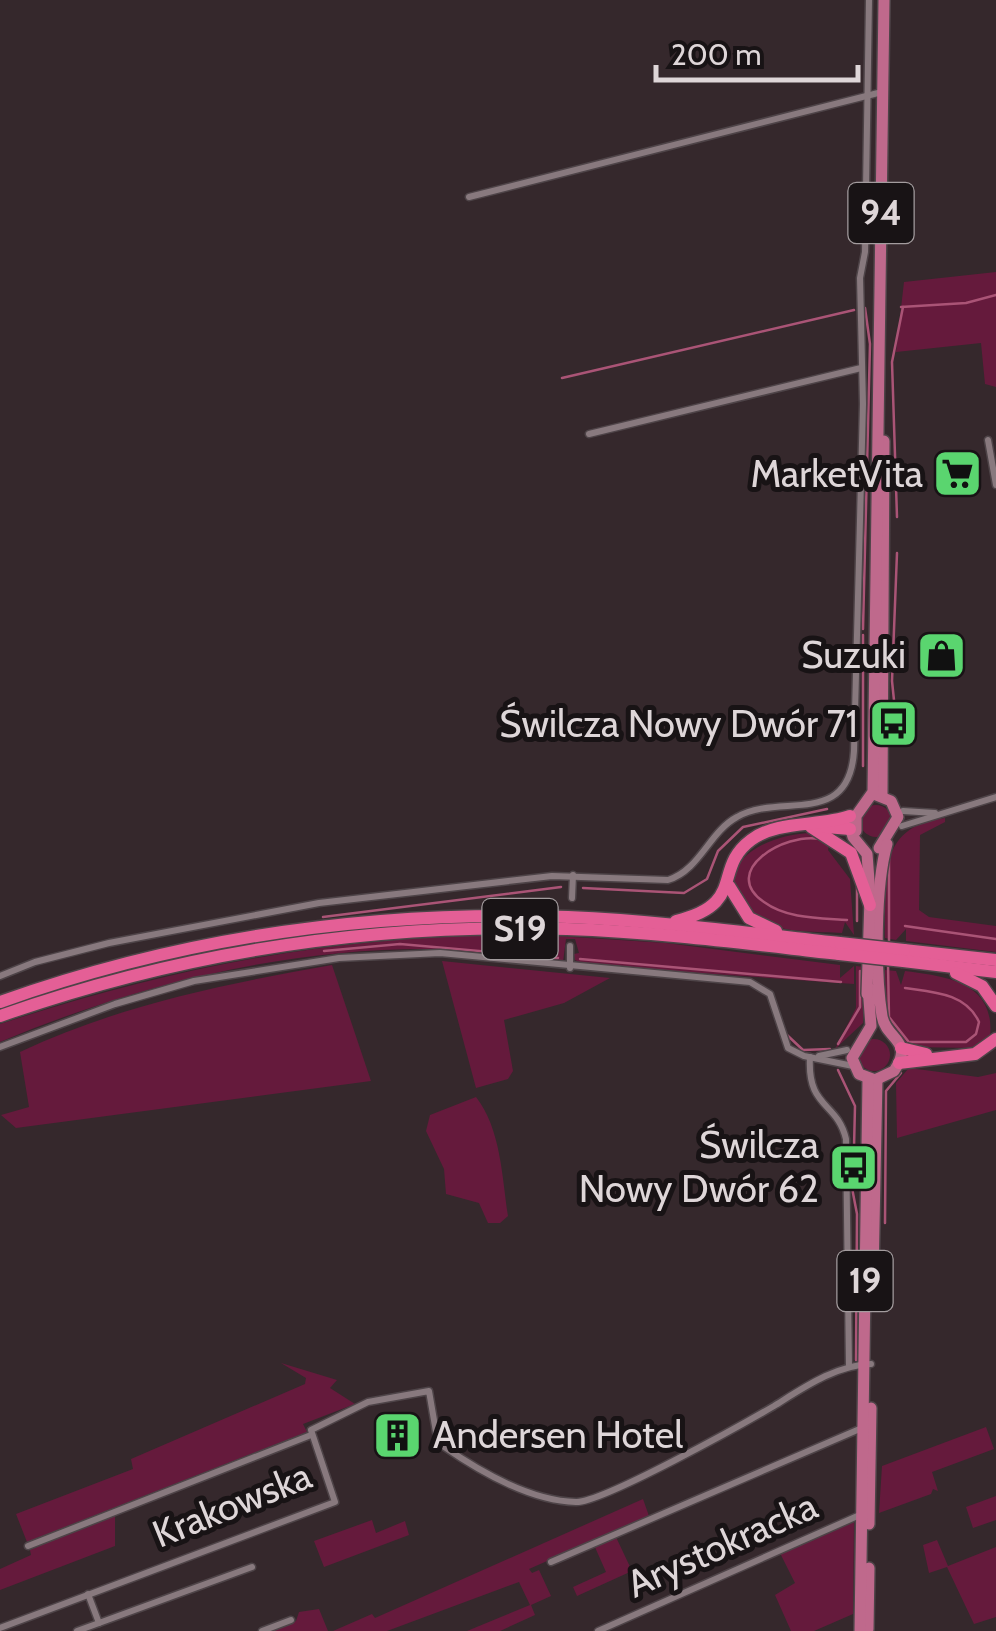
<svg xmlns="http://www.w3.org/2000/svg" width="996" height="1631" font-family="Cabin,sans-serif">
	<rect width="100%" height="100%" fill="#35282c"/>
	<g fill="#651a3c">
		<polygon points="996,272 996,387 985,384 981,343 896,352 904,282"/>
		<circle cx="876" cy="821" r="16"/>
		<path d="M945,818v4l-25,13 -1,75 10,7 67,9v26l-90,-11v-12l-10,11 -11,-2c2,-56 -11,-111 60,-120z"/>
		<path d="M809,833l21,6 -2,11 22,29 4,56 -9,-13 -3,11c-27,-2 -72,1 -91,-20 -46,-49 15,-78 58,-80z"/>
		<path d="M541,935l125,8 174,22v13l14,-12v18l-268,-19 -11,-5 -1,-6 5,-1 -4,-14h-9l-3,23c-46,-4 -92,-13 -138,-13 -145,0 -292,37 -425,93v-18c184,-60 346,-91 541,-89z"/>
		<polygon points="442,961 610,978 564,1003 504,1020 513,1071 508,1079 476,1088"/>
		<path d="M332,965l39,116 -355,47 -15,-13 28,-8 -9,-55c100,-47 204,-68 312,-87z"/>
		<polygon points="856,966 864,967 863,1023 835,1049 856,1008"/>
		<path d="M885,970l11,1 5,14 4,-14c38,5 91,10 85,66l-15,11 -65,-1 -26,-34z"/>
		<circle cx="874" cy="1055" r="16"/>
		<polygon points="909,1068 978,1077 996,1073 996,1110 897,1138 896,1083"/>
		<path d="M476,1097c25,32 26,80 32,119l-8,7h-12l-9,-20 -33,-9 -2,-25 -18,-38 4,-16z"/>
		<polygon points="281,1363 337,1380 330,1388 355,1404 303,1424 307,1432 27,1542 16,1514 133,1469 131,1459 305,1384 306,1378"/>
		<polygon points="986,1427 994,1449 932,1472 938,1491 933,1489 931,1494 879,1513 882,1466"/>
		<polygon points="996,1496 996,1520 973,1528 966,1507"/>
		<polygon points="643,1499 649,1516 529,1569 532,1573 539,1570 551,1596 531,1605 535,1615 500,1631 467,1631 530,1605 519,1582 387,1631 333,1631 372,1614 375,1618"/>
		<polygon points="115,1513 115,1546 0,1590 0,1569 31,1555 30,1550"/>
		<polygon points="372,1520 376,1533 405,1521 409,1535 324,1567 314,1541"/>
		<polygon points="854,1520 853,1614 814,1631 791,1631 775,1595 795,1583 780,1553"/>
		<polygon points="615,1535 632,1571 577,1596 573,1587 606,1572 594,1545"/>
		<polygon points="937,1540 948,1566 996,1547 996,1617 974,1624 947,1567 929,1573 923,1545"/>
		<polygon points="319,1609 328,1631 269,1631 296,1621 299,1612"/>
	</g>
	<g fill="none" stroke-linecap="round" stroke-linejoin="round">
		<g stroke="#aa5476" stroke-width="2.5">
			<polyline points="901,307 966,303 996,295"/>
			<polyline points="562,378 854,310"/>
			<polyline points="897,517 892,362 903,307"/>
			<polyline points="897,553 892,681 897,729"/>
			<polyline points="863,629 870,344 865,308"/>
			<polyline points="863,635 863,766"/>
			<path d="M820,839c-35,-7 -101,32 -56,63 23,17 56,16 83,18"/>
			<polyline points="583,888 684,893 707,879 718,851 743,827 827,809"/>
			<polyline points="323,917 561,887"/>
			<polyline points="857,921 857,887"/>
			<polyline points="905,926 996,939"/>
			<polyline points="889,941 889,859"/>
			<polyline points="324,951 400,944 558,958"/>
			<polyline points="580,959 841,982"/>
			<polyline points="888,964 889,1017 908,1041"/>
			<path d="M905,988c28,4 61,5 74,34l-3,12 -10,8h-56"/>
			<polyline points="787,1035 803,1050 830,1049"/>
			<polyline points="838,1044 860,1007 860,971"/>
			<polyline points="838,1070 855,1106 854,1148"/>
			<polyline points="850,1183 852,1154"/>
			<polyline points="852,1188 857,1214 856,1360"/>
			<polyline points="885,1223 886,1091 901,1073"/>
		</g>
		<defs>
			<g id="minor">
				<polyline points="469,197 882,92"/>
				<polyline points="589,434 861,368"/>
				<polyline points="988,440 996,485"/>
				<polyline points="903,811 935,813"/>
				<polyline points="902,826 996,797"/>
				<polyline points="572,898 573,875"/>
				<polyline points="570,968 570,946"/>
				<path d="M0,976l35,-14 74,-19 210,-40 233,-27 116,4c32,-10 41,-48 69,-63 43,-25 112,12 117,-66l9,-347 -3,-126 5,-26 4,-252"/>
				<polyline points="0,1047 115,1004 194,981 339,958 440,953 750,982 770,994 788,1048 804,1056 853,1066"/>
				<polyline points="819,1056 847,1050"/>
				<path d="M810,1057c-3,52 27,44 36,82l3,228"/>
				<polyline points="28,1546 311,1435"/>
				<polyline points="551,1562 862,1428"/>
				<polyline points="88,1594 99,1623 252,1567"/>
				<path d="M0,1628l335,-126 -24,-72 57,-28 61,-11 7,41 7,14c36,25 88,55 133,56 26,1 169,-79 198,-96 29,-18 62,-41 97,-42"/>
				<polyline points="77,1631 99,1623"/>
				<polyline points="262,1631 291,1620"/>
				<polyline points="598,1631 862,1514"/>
			</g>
			<g id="primary">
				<polyline points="876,795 891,801 898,817 879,848"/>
				<polyline points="882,796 884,441"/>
				<polyline points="849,824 853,837 867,854 870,894"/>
				<polyline points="856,831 856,816 873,792 884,0"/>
				<path d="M868,987l3,39 -19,32 7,16 16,6 19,-9c21,-31 -8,-31 -12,-55 -7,-44 -7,-130 5,-172"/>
				<polyline points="867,994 870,898"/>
				<polyline points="873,1275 877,1079"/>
				<polyline points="869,1524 871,1408"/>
				<polyline points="868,1629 869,1568"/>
				<polyline points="860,1631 868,1079"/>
			</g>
			<g id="motorway">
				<polyline points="811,827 851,853 870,905"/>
				<polyline points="826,827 850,829"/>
				<polyline points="729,886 749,918 776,931"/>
				<path d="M676,921c71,-17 36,-52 75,-81 26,-20 69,-13 99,-24"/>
				<polyline points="904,950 996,960"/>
				<polyline points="903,961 996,972"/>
				<polyline points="956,973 982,986 996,1006"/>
				<path d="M0,1002c182,-65 375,-92 568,-85 91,4 182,16 272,26"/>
				<path d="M0,1016c182,-64 374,-93 567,-87 91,3 182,15 272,25"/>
				<polyline points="901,1048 926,1054"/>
				<polyline points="899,1063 975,1054 996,1039"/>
			</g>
		</defs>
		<use href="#minor" stroke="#4e4448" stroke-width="9"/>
		<use href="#primary" stroke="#4e4448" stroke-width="14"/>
		<use href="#motorway" stroke="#4e4448" stroke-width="15"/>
		<use href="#minor" stroke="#88797e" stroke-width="6"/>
		<use href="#primary" stroke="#bf698c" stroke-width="11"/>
		<use href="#motorway" stroke="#e45f96" stroke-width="12"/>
		<defs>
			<g id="motorway-bridge">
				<polyline points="840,943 904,950"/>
				<polyline points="839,954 903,961"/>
			</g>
		</defs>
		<use href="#motorway-bridge" stroke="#4e4448" stroke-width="15" stroke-linecap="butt"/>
		<use href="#motorway-bridge" stroke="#e45f96" stroke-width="12"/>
	</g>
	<defs>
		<symbol id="supermarket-square" viewBox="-11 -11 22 22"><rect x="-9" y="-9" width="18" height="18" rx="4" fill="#5ad56f" stroke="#181315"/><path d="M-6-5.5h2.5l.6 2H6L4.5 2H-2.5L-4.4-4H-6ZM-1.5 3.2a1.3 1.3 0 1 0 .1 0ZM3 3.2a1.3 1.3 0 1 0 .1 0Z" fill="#111"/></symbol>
		<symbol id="shop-square" viewBox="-11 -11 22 22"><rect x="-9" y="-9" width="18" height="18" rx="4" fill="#5ad56f" stroke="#181315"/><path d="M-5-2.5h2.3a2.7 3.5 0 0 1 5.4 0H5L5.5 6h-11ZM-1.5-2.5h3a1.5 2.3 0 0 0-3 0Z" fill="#111"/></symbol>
		<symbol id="bus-square" viewBox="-11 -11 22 22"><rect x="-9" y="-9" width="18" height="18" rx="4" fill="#5ad56f" stroke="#181315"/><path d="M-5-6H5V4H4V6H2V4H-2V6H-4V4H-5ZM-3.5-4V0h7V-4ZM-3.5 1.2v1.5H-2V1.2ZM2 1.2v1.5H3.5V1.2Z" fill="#111"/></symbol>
		<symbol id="building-square" viewBox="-11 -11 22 22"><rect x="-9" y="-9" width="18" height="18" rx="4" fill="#5ad56f" stroke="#181315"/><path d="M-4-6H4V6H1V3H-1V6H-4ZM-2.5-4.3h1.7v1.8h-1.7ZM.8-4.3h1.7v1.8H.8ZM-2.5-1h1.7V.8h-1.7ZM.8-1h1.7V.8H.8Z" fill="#111"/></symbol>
	</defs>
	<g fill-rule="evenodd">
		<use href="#supermarket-square" x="930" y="446" width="55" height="55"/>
		<use href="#shop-square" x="914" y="628" width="55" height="55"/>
		<use href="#bus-square" x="866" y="696" width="55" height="55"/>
		<use href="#bus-square" x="826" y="1140" width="55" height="55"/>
		<use href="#building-square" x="370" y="1408" width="55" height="55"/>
	</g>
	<g text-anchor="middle" stroke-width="10" stroke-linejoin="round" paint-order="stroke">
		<g fill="#181315" stroke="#a39c9e" stroke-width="2.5">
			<rect x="848.5" y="183" width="65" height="60" rx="8"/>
			<rect x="482.5" y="899" width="75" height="60" rx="8"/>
			<rect x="837.5" y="1251" width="55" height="60" rx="8"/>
		</g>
		<g font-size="35" font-weight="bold" fill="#ded6d8">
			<text x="881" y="225">94</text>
			<text x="520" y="941">S19</text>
			<text x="865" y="1293">19</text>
		</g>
		<g font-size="38" fill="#ded6d8" stroke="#181315" text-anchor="end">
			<text x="923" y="487">MarketVita</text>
			<text x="906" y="668">Suzuki</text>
			<text x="858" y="737">Świlcza Nowy Dwór 71</text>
			<text x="819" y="1158">Świlcza<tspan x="819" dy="44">Nowy Dwór 62</tspan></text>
			<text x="433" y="1448" text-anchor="start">Andersen Hotel</text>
		</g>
		<g font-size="38" fill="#ded6d8" stroke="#181315">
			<text transform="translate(232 1505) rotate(-22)" y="13">Krakowska</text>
			<text transform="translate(722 1545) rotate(-24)" y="13">Arystokracka</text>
		</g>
	</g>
	<path d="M656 65v15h202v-15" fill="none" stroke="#ded6d8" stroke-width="5"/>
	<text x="671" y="65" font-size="30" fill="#ded6d8" stroke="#181315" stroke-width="8" paint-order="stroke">200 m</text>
</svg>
